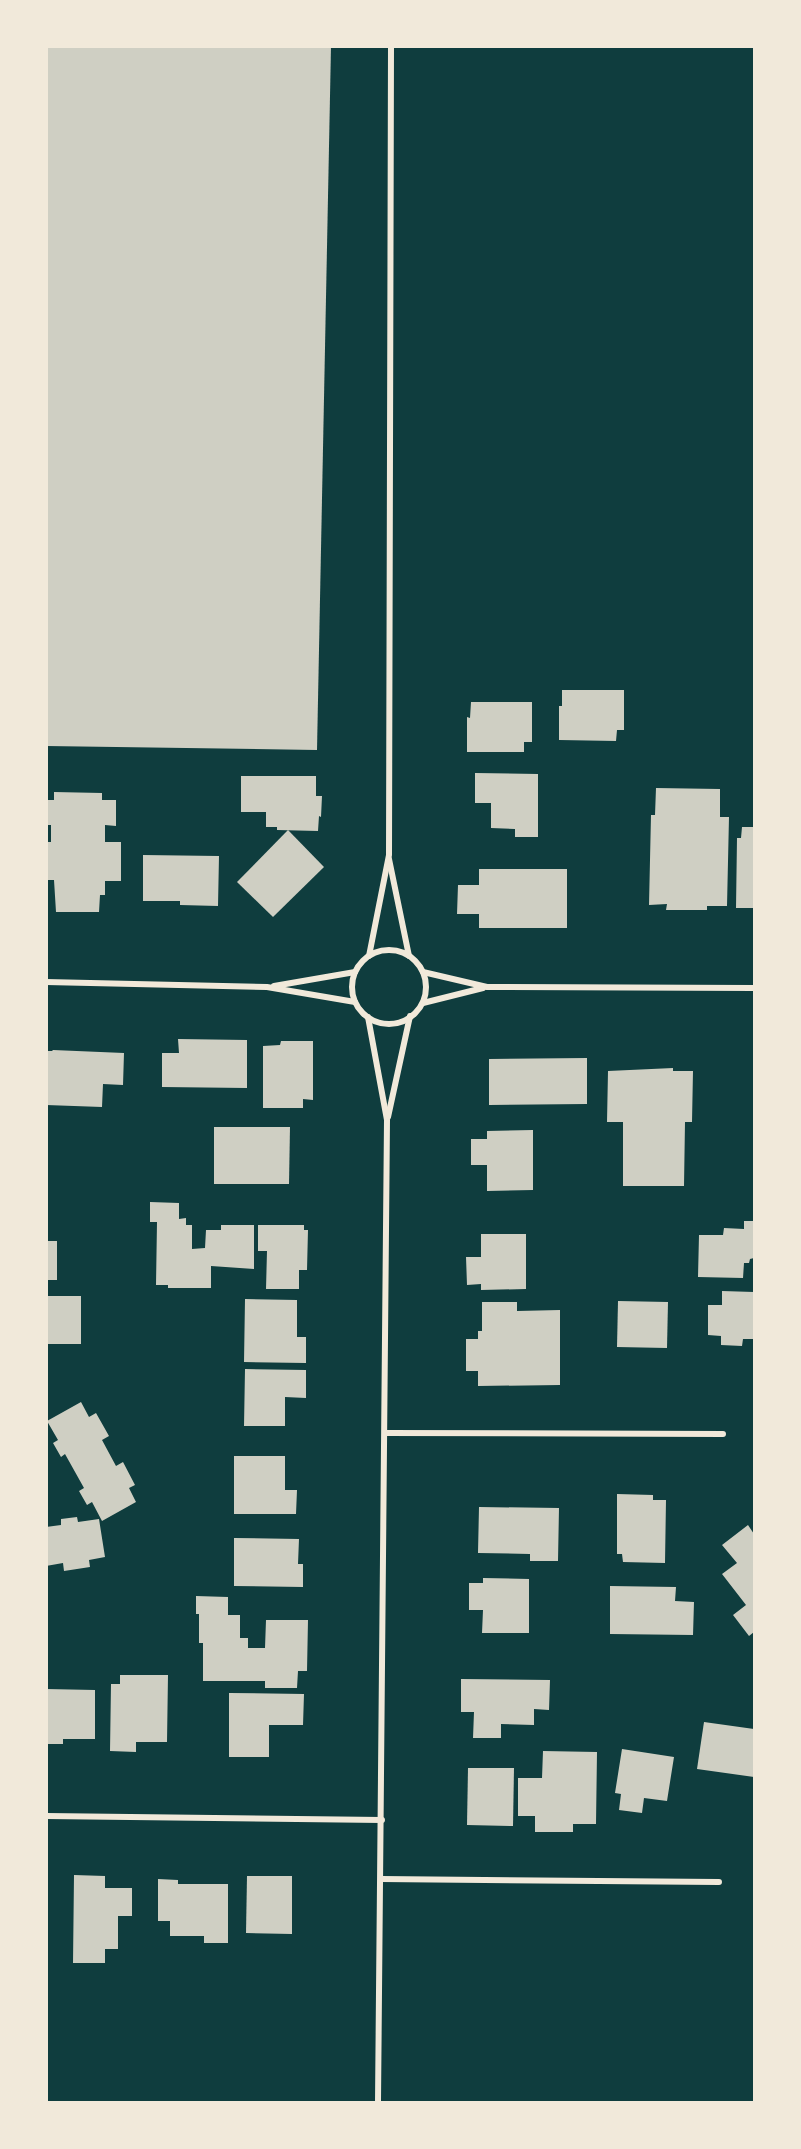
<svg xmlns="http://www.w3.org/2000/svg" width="801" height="2149" font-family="Lato,sans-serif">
	<rect width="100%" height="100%" fill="#0f3d3e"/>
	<g fill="#cfcfc3">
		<polygon points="46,46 331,46 317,750 46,746"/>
		<polygon points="562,690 624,690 624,730 617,730 616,741 559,740 559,706 562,706"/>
		<polygon points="471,702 532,702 532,742 524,742 524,752 467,752 467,717 470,718"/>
		<polygon points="475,773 538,774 538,837 515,837 515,829 491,828 491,803 475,803"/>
		<polygon points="241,776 316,776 316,796 322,796 321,817 319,816 318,831 277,830 277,827 266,827 266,812 241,812"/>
		<polygon points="656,788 720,789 720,817 729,817 727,906 707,906 707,910 666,910 667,904 649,905 651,815 655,815"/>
		<polygon points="54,792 102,793 102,800 116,800 116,826 105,825 105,842 121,842 121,881 105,881 105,895 100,895 99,912 56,912 54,880 46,880 46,842 51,842 51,825 46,825 46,800 54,800"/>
		<polygon points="742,827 754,827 754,908 736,908 737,838 741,838"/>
		<polygon points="288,830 324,867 273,917 237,882"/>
		<polygon points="143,855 219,856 218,906 180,905 180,901 143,901"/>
		<polygon points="479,869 567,869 567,928 479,928 479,914 457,914 458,885 479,885"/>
		<polygon points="178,1039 247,1040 247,1088 162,1087 162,1053 179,1053"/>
		<polygon points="281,1041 313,1041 313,1100 303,1099 303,1108 263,1108 263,1046 280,1045"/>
		<polygon points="53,1050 124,1053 123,1085 103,1084 102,1107 46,1105 46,1051 52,1051"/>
		<polygon points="587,1058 587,1104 489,1105 489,1059"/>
		<polygon points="673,1068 673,1071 693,1071 692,1122 685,1122 684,1186 623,1186 623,1122 607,1122 608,1071"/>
		<polygon points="214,1127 290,1127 289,1184 214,1184"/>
		<polygon points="533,1130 533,1190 487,1191 487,1165 471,1165 471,1139 487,1139 487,1131"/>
		<polygon points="150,1202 179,1203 179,1219 186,1218 186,1225 192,1225 192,1249 205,1248 206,1230 221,1230 221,1225 254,1225 254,1269 211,1266 211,1288 168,1288 168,1285 156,1285 157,1222 150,1222"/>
		<polygon points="744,1221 754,1221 754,1258 750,1259 749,1263 744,1263 743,1278 698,1277 699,1235 723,1235 724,1228 744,1229"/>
		<polygon points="258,1225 304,1225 304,1230 308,1230 307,1270 299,1270 299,1289 266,1289 267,1251 258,1251"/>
		<polygon points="481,1234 526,1234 526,1289 481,1290 481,1284 467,1285 466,1257 481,1257"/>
		<rect x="46" y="1241" width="11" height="39"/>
		<polygon points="722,1291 754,1292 754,1339 743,1339 742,1346 721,1345 721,1336 708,1335 708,1305 722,1305"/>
		<rect x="46" y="1296" width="35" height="48"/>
		<polygon points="245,1299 297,1300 297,1337 306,1337 306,1363 244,1362"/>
		<polygon points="618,1301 668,1302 667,1348 617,1347"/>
		<polygon points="482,1302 517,1302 517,1311 560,1310 560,1385 478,1386 478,1371 466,1371 466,1339 478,1339 478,1331 482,1331"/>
		<polygon points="245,1369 306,1370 306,1398 285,1397 285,1426 244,1426"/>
		<polygon points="81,1402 89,1417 96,1413 109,1436 102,1440 116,1466 123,1462 135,1485 129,1488 136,1502 102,1521 92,1502 87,1505 79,1491 84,1488 65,1454 61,1457 53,1443 58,1440 47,1421"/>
		<polygon points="234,1456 285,1456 285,1490 297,1490 296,1514 234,1514"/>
		<polygon points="617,1494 653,1495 653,1500 666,1500 665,1563 623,1562 622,1554 617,1554"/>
		<polygon points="479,1507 559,1508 558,1561 530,1561 530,1554 478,1553"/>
		<polygon points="77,1517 78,1522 99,1519 105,1557 89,1560 90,1567 64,1571 63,1563 46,1566 46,1527 61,1525 61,1519"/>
		<polygon points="748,1525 754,1534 754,1632 749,1636 733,1615 746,1605 722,1574 737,1563 722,1545"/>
		<polygon points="234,1538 299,1539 298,1564 303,1564 303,1587 234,1586"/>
		<polygon points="483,1578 529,1579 529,1633 482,1633 483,1610 469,1610 469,1583 483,1583"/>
		<polygon points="610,1586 676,1587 675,1601 694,1602 693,1635 610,1634"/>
		<polygon points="196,1596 228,1597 228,1615 240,1615 240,1638 248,1638 248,1648 265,1648 266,1620 308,1620 307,1671 298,1671 297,1688 265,1688 265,1681 203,1681 203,1643 199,1643 199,1614 196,1614"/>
		<polygon points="120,1675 168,1675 167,1742 136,1742 136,1752 110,1751 111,1684 120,1684"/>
		<polygon points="461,1679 550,1680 549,1710 534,1709 534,1725 501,1724 501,1738 473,1738 474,1712 461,1712"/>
		<polygon points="46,1689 95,1690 95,1739 63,1739 63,1744 46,1744"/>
		<polygon points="229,1693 304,1694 303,1725 269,1725 269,1757 229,1757"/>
		<polygon points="704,1722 754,1729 754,1777 697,1769"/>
		<polygon points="622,1749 674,1757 667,1801 644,1798 642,1813 619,1810 621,1794 615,1793"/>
		<polygon points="543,1751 597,1752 596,1824 573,1824 573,1832 535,1832 535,1816 518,1816 518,1778 542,1778"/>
		<polygon points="468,1768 514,1768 513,1826 467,1825"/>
		<polygon points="74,1875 105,1876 105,1888 132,1888 132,1916 118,1916 118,1949 105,1949 105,1963 73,1963"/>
		<polygon points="247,1876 292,1876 292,1934 246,1933"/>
		<polygon points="158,1879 178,1880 178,1884 228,1884 228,1943 204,1943 204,1936 170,1936 170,1921 158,1921"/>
	</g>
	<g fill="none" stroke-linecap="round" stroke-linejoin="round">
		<g stroke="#f1e9da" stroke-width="6">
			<polyline points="389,859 409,956"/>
			<circle cx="389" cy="987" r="37"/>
			<polyline points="369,956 389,855 391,46"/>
			<polyline points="423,972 487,987 754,988"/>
			<polyline points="46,982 267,987 355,1002"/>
			<polyline points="274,986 355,972"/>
			<polyline points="423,1003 483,988"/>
			<polyline points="368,1017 387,1120 378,2102"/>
			<polyline points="388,1117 410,1016"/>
			<polyline points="386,1433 723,1434"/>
			<polyline points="46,1816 382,1820"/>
			<polyline points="381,1879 719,1882"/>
		</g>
	</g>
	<rect width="801" height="2149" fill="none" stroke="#f1e9da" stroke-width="96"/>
</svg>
